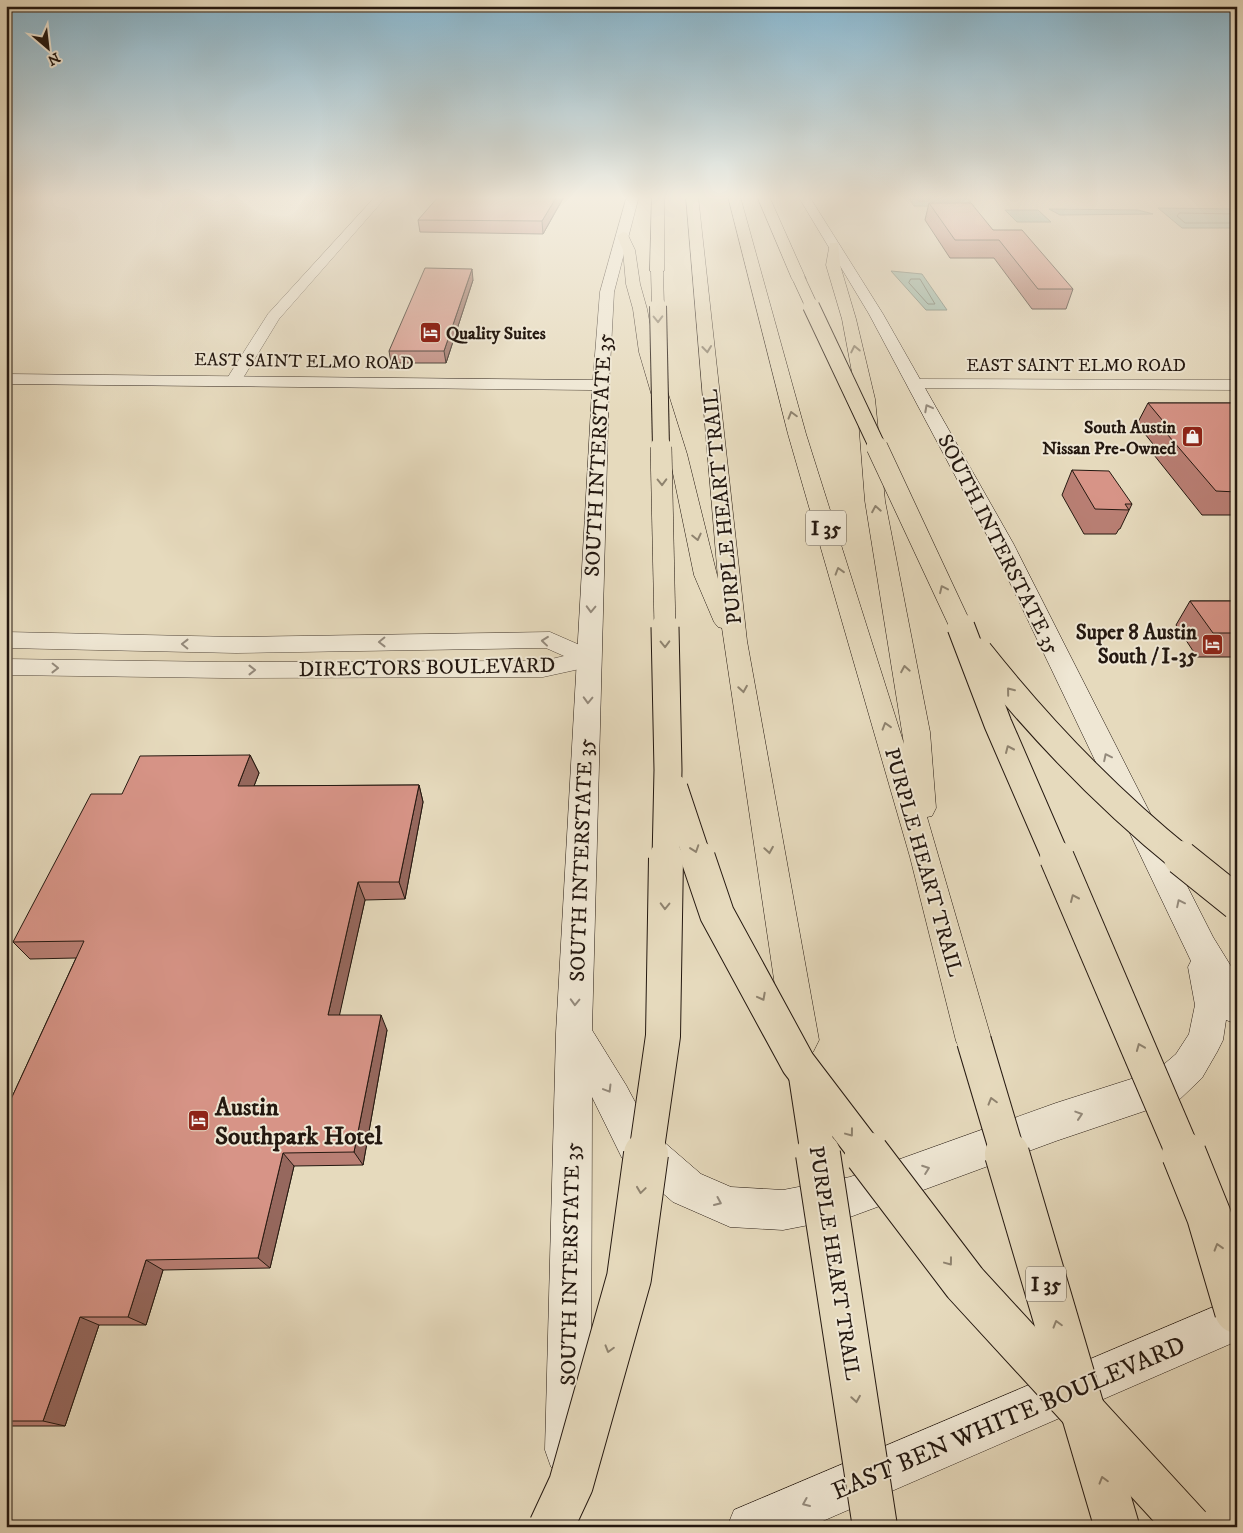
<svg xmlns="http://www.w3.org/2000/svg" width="1243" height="1533" font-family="'IM FELL DW Pica',serif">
	<rect width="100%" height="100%" fill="#e6dabd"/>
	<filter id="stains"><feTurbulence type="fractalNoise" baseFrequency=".004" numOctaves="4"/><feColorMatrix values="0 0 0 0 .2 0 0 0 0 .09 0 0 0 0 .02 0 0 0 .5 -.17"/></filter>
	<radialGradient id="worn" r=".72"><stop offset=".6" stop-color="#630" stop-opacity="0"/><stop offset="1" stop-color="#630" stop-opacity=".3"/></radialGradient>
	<g fill="#97bbad" stroke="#697a6e">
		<polygon points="908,197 966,197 974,206 914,206"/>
		<polygon points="1158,208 1237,209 1237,228 1182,228"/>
		<polygon points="1049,209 1138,210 1153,214 1060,215"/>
		<polygon points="1005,210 1038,210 1051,222 1017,222"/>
		<polygon points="891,271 922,274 947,310 926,310"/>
	</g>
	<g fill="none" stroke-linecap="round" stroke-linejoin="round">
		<g stroke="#5e6a5e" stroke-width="1">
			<polyline points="914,196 918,201 960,201 962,196"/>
			<polyline points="1237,214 1179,213 1177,216 1185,223 1237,223"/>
			<polygon points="911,279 920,279 935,304 928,304 909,283"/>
		</g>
		<defs>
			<g id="street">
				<polygon points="376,196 387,196 279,319 240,383 228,383 226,380 268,314"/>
				<polygon points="915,379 1237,380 1237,390 909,388 907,384 909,380"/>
				<polygon points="6,632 236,637 550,632 598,653 601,659 598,665 543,677 224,678 6,675 6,659 224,662 543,661 564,656 546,648 236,653 6,648"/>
			</g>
			<g id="secondary">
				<polygon points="627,196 639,196 614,292 609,385 592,1030 626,1085 650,1130 701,1174 731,1187 783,1190 850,1177 1056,1103 1156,1071 1176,1054 1189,1034 1195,1005 1188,967 1191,961 991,543 869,314 798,196 809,196 883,314 1013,543 1213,937 1237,976 1237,1024 1226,1020 1223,1040 1217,1052 1202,1078 1180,1099 1056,1141 850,1217 783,1230 730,1227 673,1202 622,1158 592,1097 591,1450 585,1467 568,1473 551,1467 545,1450 556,1033 592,390 6,384 6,374 593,380 600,292"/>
				<polygon points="1237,1297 1237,1341 809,1527 727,1527 734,1510"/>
			</g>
			<g id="highway">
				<polygon points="652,196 664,196 664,271 657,275 650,271"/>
				<polygon points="686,196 698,196 747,641 819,1040 813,1052 801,1057 789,1052 783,1040 722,628 718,627 714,622 694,575 669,454 639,352 633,309 626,284 623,250 617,236 623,232 627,233 635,250 640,284 647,309 655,352 687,454 718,579"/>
				<polygon points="728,196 740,196 806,434 904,744 865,501 857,399 842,319 826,265 830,243 838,243 840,265 856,319 875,399 885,501 930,732 936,808 932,816 927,817 992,1041 986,1053 974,1058 962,1053 956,1041 910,857 788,434"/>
				<polygon points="757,196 769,196 806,279 804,282 794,282 792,279"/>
			</g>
		</defs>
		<use href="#street" stroke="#54483b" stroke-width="1"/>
		<use href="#secondary" stroke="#241810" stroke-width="1"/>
		<use href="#highway" stroke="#241810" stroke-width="1"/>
		<use href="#street" fill="#efe7d4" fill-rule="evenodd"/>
		<use href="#secondary" fill="#efe7d4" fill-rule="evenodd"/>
		<use href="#highway" fill="#e6dabd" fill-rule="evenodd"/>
		<defs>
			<g id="highway-bridge-far5">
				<polyline points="657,271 658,307"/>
				<polyline points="799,279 812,307"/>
			</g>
			<g id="highway-bridge-far4">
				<polyline points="658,306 661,448"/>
				<polyline points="811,306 878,448"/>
			</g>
			<g id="highway-bridge-far3">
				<polyline points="661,447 665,629"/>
				<polyline points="877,447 962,629"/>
			</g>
			<g id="highway-bridge-far2">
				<polyline points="665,627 668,770 666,860"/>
				<polyline points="961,627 998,724 1057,860"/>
				<path d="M979,652c62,78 126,145 204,208"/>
				<polyline points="674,788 698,860"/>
			</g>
			<g id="highway-bridge-far1">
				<polyline points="698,858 717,914 798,1063 868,1155"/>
				<polyline points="1057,858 1184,1155"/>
				<polyline points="1181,858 1237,903"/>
				<polyline points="974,1041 1008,1155"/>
				<polyline points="806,1076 818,1155"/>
				<polyline points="646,1155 663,1036 666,858"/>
			</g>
			<g id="highway-bridge">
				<polyline points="818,1154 875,1527"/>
				<polyline points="867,1154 965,1283 1189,1527"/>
				<polyline points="1007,1154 1117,1527"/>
				<polyline points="1184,1154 1209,1216 1237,1311"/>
				<polyline points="551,1527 571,1484 629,1278 646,1154"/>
			</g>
		</defs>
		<use href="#highway-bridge-far5" stroke="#241810" stroke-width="13" stroke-linecap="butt"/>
		<use href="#highway-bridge-far4" stroke="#241810" stroke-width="18" stroke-linecap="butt"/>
		<use href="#highway-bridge-far3" stroke="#241810" stroke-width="22" stroke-linecap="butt"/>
		<use href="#highway-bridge-far2" stroke="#241810" stroke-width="29" stroke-linecap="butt"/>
		<use href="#highway-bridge-far1" stroke="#241810" stroke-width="36" stroke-linecap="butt"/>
		<use href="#highway-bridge" stroke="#241810" stroke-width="46" stroke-linecap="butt"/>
		<use href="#highway-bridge-far5" stroke="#e6dabd" stroke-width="12"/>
		<use href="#highway-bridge-far4" stroke="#e6dabd" stroke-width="16"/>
		<use href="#highway-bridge-far3" stroke="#e6dabd" stroke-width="21"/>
		<use href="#highway-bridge-far2" stroke="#e6dabd" stroke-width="27"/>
		<use href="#highway-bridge-far1" stroke="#e6dabd" stroke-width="34"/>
		<use href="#highway-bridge" stroke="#e6dabd" stroke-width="44"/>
	</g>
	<g fill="#b97f74" stroke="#241810">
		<polygon points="564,197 543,234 420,232 418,220"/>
		<polygon points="929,203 993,230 1073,289 1066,309 1032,309 994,258 950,258 925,220"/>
		<polygon points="473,280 446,363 391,363 389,351"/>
		<polygon points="1148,403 1237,403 1237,515 1202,515 1150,450 1153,444 1137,424"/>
		<polygon points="1072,470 1132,504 1120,529 1119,529 1116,534 1084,534 1062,495"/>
		<polygon points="1190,601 1237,601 1237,657 1197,657 1176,625"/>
		<polygon points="250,755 259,773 254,786 419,785 423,802 405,899 365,900 339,1015 387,1030 363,1165 294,1166 270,1268 163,1270 146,1325 99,1325 65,1426 6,1426 6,1110 76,958 30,959 13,942 122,794"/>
	</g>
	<g fill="#96685e" stroke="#241810">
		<polygon points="557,196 564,196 543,234 542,221"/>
		<polygon points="472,269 473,280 446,363 444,351"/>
		<polygon points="250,755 259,773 247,804 238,786"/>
		<polygon points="419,785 423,802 405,899 399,882"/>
		<polygon points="358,882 365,900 336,1031 328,1015"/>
		<polygon points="381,1015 387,1030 363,1165 354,1152"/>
		<polygon points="283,1153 294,1166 270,1268 258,1258"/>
		<polygon points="146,1260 163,1270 146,1325 128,1317"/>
		<polygon points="80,1317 99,1325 65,1426 43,1421"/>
	</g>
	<g fill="#d79487" stroke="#241810">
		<polygon points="439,196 557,196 542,221 418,220"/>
		<polygon points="929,203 971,203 993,230 1022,230 1073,289 1038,289 999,240 955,240"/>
		<polygon points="425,268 472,269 444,351 389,351"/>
		<polygon points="1148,403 1237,403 1237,492 1216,491 1161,427 1168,427"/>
		<polygon points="1072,470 1109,471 1132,504 1125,504 1129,510 1095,509"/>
		<polygon points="1190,601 1237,601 1237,633 1213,633"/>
		<polygon points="250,755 238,786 419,785 399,882 358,882 328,1015 381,1015 354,1152 283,1153 258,1258 146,1260 128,1317 80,1317 43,1421 6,1421 6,1110 84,941 13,942 91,794 122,794 140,756"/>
	</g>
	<defs><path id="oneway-chevron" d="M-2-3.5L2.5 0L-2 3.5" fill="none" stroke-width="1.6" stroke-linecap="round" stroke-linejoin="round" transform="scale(1.25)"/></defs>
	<g stroke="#8f836f">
		<use href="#oneway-chevron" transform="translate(658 319) rotate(89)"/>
		<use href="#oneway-chevron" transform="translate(707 349) rotate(84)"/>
		<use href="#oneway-chevron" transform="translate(855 349) rotate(-102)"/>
		<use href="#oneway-chevron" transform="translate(792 415) rotate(-106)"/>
		<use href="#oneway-chevron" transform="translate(662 482) rotate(89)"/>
		<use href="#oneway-chevron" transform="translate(876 509) rotate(-100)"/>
		<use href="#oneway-chevron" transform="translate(697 537) rotate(77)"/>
		<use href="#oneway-chevron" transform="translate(839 571) rotate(-107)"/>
		<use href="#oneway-chevron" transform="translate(943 589) rotate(-115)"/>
		<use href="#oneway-chevron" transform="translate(665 644) rotate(89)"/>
		<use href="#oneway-chevron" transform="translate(905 669) rotate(-100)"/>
		<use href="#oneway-chevron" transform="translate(743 689) rotate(81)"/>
		<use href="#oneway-chevron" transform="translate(1010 691) rotate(-129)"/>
		<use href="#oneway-chevron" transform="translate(886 726) rotate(-107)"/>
		<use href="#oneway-chevron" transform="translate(1009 749) rotate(-114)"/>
		<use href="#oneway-chevron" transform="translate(695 849) rotate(71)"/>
		<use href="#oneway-chevron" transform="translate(769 850) rotate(81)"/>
		<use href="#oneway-chevron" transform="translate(1074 898) rotate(-114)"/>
		<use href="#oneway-chevron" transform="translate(665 906) rotate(91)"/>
		<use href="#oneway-chevron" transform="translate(762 997) rotate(62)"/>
		<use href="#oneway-chevron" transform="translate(1140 1047) rotate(-112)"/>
		<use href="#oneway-chevron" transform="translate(992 1101) rotate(-106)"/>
		<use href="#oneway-chevron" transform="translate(850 1133) rotate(53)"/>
		<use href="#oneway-chevron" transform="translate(641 1190) rotate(98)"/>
		<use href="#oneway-chevron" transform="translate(1218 1247) rotate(-107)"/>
		<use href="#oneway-chevron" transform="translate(949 1262) rotate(53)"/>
		<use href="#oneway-chevron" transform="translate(1057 1324) rotate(-106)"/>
		<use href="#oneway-chevron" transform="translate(609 1349) rotate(106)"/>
		<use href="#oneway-chevron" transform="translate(856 1399) rotate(81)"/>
		<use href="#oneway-chevron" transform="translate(1103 1480) rotate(-106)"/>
	</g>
	<g stroke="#948a7c">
		<use href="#oneway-chevron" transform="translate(928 408) rotate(-118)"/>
		<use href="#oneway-chevron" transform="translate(591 609) rotate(92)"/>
		<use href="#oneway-chevron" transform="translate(545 641) rotate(-174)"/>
		<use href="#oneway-chevron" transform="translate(382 642) rotate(179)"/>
		<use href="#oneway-chevron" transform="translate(185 644) rotate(-179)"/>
		<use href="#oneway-chevron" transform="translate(55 668) rotate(1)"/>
		<use href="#oneway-chevron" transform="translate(252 670)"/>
		<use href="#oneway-chevron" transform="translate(588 700) rotate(92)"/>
		<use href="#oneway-chevron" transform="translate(1107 757) rotate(-116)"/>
		<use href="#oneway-chevron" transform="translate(1180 903) rotate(-116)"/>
		<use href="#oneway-chevron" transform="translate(575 1002) rotate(92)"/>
		<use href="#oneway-chevron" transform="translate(608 1089) rotate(59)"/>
		<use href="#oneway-chevron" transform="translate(1079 1115) rotate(-18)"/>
		<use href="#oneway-chevron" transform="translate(926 1169) rotate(-20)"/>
		<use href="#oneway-chevron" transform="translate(718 1202) rotate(24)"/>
		<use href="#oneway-chevron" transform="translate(806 1503) rotate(157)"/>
	</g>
	<linearGradient id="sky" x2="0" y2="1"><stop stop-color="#87b7d0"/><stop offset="0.48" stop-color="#f4eee1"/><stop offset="1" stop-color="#f4eee1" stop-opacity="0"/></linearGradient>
	<rect width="1243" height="411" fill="url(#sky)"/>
	<defs>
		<symbol id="hotel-square" viewBox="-11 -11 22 22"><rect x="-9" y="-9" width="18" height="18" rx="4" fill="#8f2418" stroke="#efe7d4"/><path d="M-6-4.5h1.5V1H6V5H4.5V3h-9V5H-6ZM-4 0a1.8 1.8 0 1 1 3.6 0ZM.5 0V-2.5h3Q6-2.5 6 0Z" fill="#fff"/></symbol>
		<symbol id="shop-square" viewBox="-11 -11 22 22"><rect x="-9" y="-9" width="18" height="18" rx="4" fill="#8f2418" stroke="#efe7d4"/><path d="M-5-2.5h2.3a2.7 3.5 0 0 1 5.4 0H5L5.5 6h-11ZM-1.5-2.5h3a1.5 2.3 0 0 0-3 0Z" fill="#fff"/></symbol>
	</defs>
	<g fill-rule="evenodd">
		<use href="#hotel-square" x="418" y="320" width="25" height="25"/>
		<use href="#shop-square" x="1180" y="424" width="25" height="25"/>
		<use href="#hotel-square" x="1200" y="632" width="25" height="25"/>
		<use href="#hotel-square" x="186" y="1108" width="25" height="25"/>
	</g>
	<g text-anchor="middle" stroke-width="4" stroke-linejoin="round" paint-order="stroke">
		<g font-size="18" font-weight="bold" fill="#241810" stroke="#efe7d4" text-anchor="start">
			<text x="446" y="339">Quality Suites</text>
			<text x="1176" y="433" text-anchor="end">South Austin<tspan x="1176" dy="21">Nissan Pre-Owned</tspan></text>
		</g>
		<g font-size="18" fill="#241810" stroke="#efe7d4">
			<text transform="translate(304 361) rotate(1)" y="6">EAST SAINT ELMO ROAD</text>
			<text x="1076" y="371">EAST SAINT ELMO ROAD</text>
		</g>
		<g fill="#efe7d4" stroke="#61564b" stroke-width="1">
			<rect x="806" y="510.5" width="40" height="35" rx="4"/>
			<rect x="1026" y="1266.5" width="40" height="35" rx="4"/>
		</g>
		<g font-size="20" font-weight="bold" fill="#241810">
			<text x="826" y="535">I 35</text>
			<text x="1046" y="1291">I 35</text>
		</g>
		<g font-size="21" fill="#241810" stroke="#efe7d4">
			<text transform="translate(598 455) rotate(-87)" y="7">SOUTH INTERSTATE 35</text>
			<text transform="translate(722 507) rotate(-96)" y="7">PURPLE HEART TRAIL</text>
			<text transform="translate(999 544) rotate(63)" y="7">SOUTH INTERSTATE 35</text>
			<text transform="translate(427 667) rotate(-1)" y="7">DIRECTORS BOULEVARD</text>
			<text transform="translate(581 860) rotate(-88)" y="7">SOUTH INTERSTATE 35</text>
			<text transform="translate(924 862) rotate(74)" y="7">PURPLE HEART TRAIL</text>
			<text transform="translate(835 1263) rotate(81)" y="7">PURPLE HEART TRAIL</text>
			<text transform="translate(570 1264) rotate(-89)" y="7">SOUTH INTERSTATE 35</text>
		</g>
		<g font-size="21" font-weight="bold" fill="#241810" stroke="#efe7d4" text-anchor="end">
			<text x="1197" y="639">Super 8 Austin<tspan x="1197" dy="24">South / I-35</tspan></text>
		</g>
		<g font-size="25" font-weight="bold" fill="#241810" stroke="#efe7d4" text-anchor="start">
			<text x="215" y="1115">Austin<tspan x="215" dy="29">Southpark Hotel</tspan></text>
		</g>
		<g font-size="25" fill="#241810" stroke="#efe7d4">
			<text transform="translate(1008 1417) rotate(-23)" y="9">EAST BEN WHITE BOULEVARD</text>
		</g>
	</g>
	<rect width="1243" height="1533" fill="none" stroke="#e6dabd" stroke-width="25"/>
	<rect x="8" y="8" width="1228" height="1518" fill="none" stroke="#241810" stroke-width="2.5"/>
	<rect x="12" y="12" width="1218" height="1508" fill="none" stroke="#241810"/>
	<g transform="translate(48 48) rotate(152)" stroke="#efe7d4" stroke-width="4" paint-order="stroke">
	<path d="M0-4L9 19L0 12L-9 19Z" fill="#241810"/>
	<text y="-8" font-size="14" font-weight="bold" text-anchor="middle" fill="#241810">N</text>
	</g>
	<rect width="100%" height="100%" filter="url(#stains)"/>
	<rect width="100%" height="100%" fill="url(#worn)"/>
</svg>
